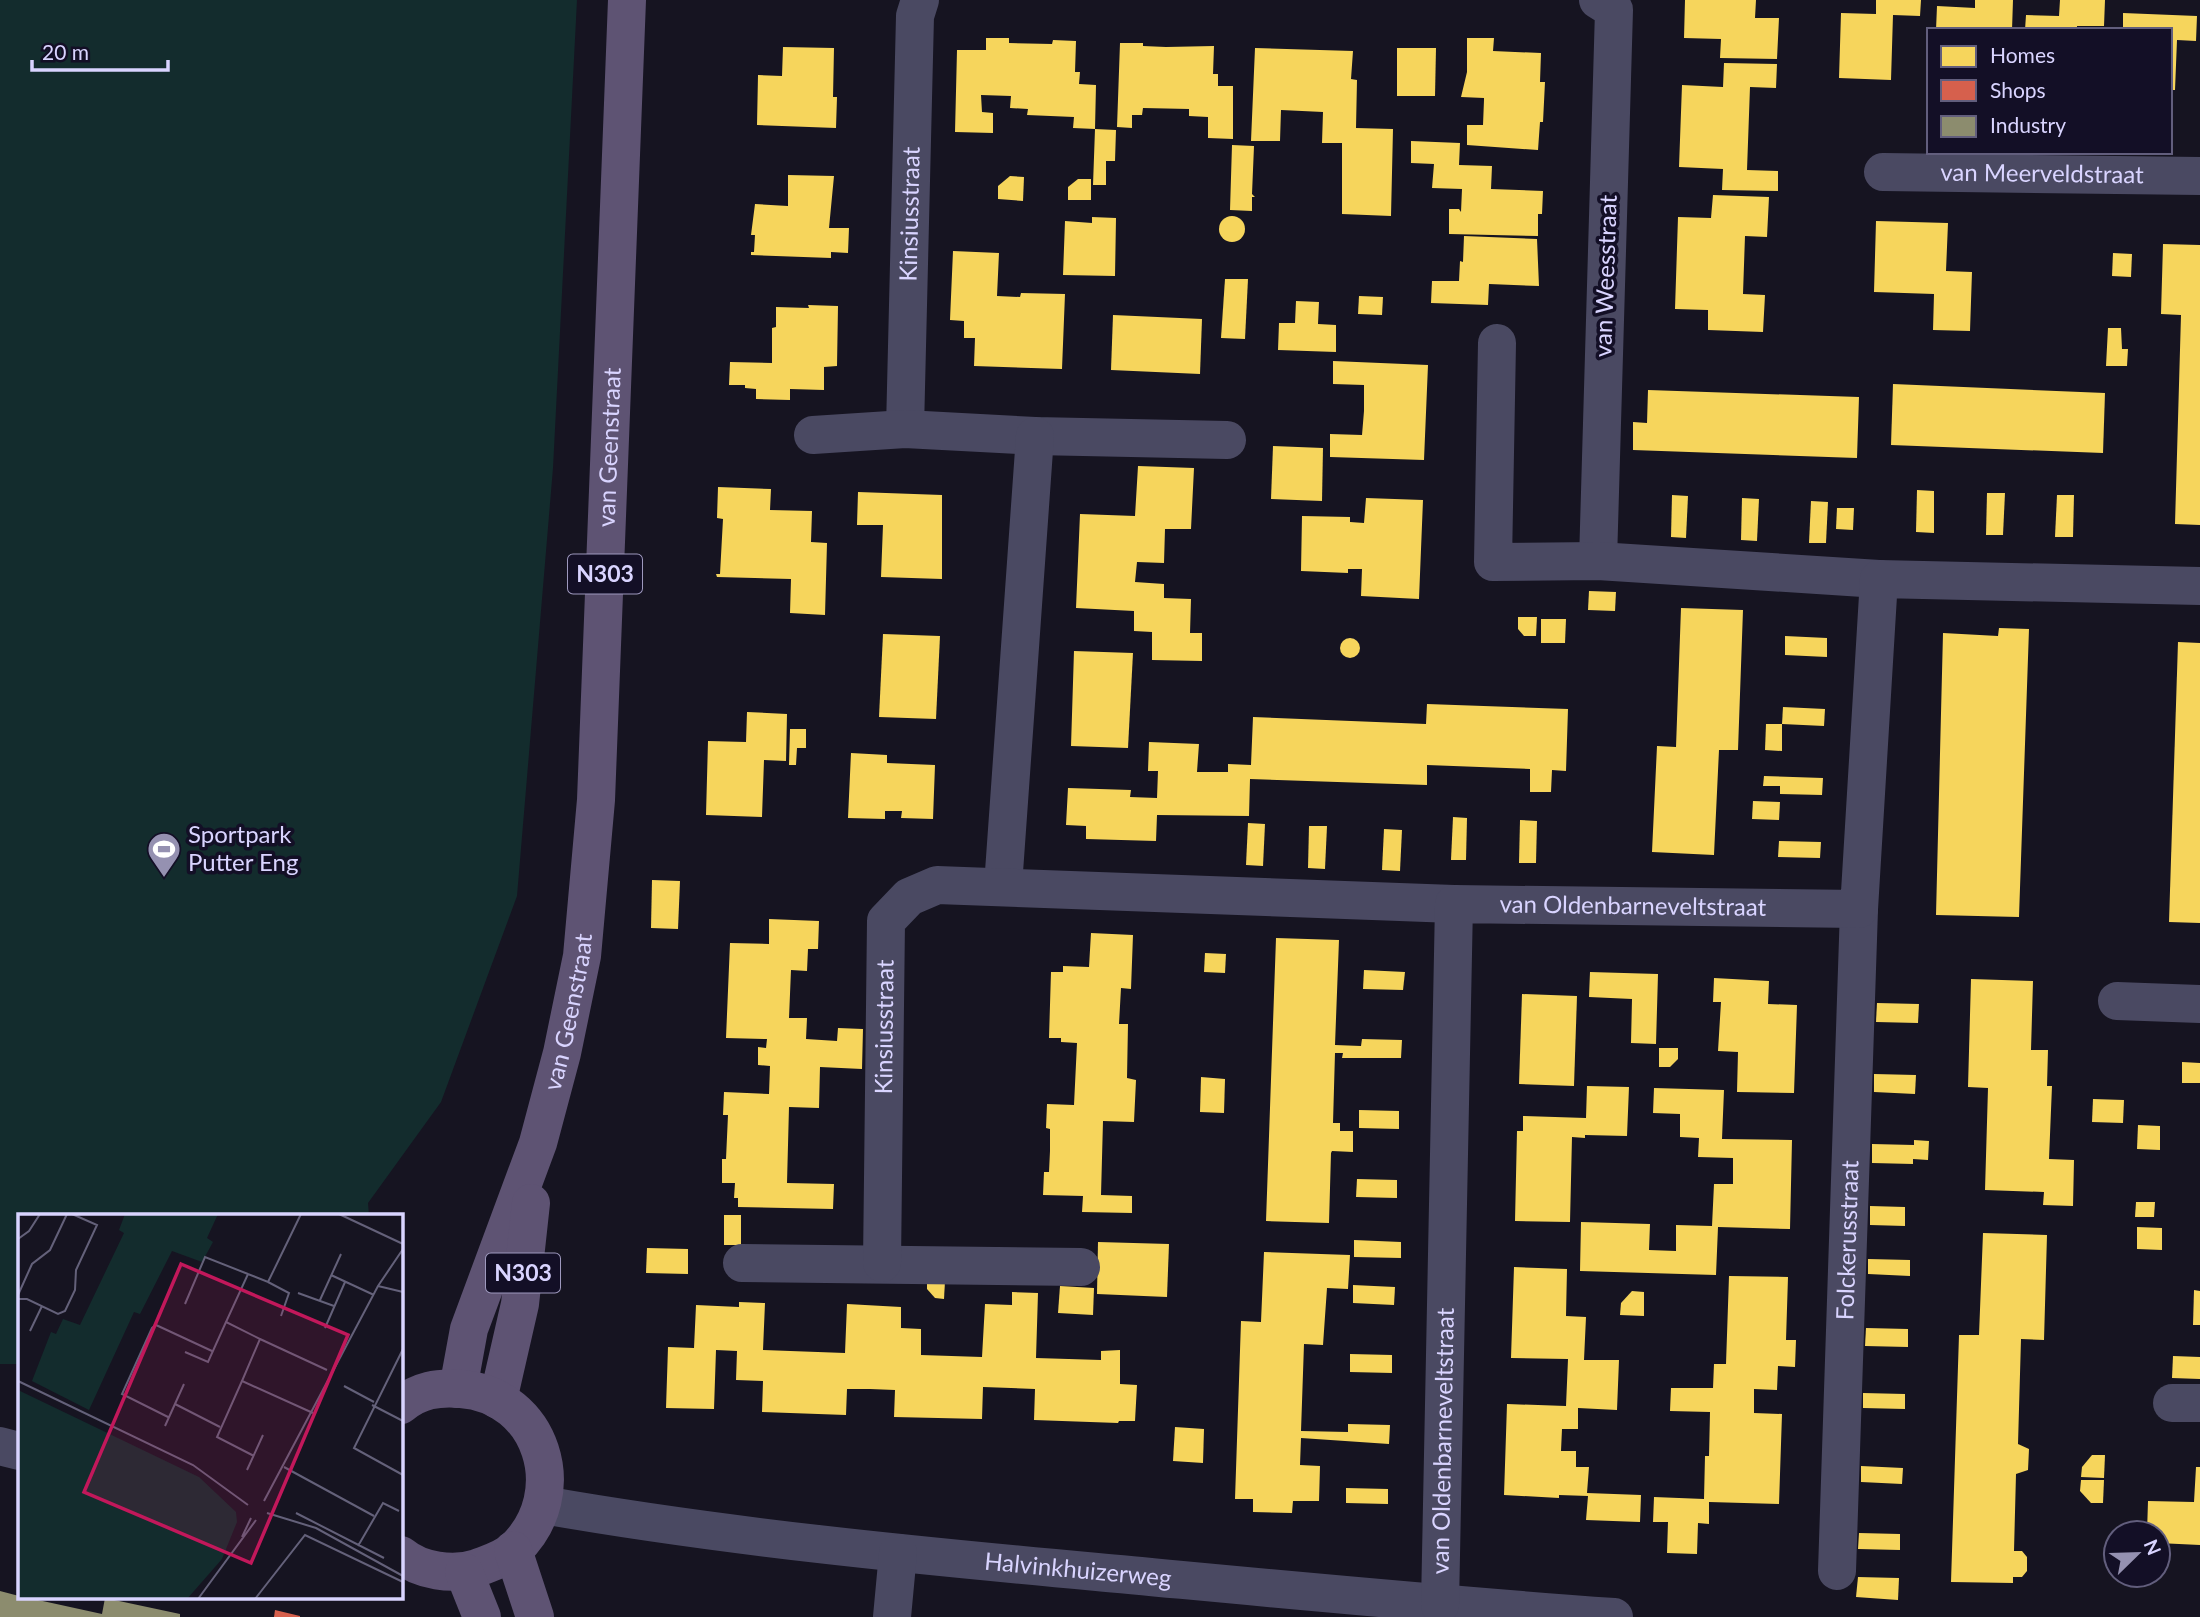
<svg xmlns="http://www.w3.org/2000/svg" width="2200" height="1617" font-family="Lato,sans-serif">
	<rect width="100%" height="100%" fill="#161421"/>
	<polygon fill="#132c2d" points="0,0 577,0 553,468 517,896 441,1102 368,1203 369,1216 19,1216 19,1364 0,1364"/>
	<g fill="#f6d55c">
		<polygon points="1685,0 1756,0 1755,18 1779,18 1777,59 1720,58 1721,39 1684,38"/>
		<polygon points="1876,0 1921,0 1920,16 1893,15 1891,80 1839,78 1841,13 1876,14"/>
		<polygon points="1975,0 2013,0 2012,30 1936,30 1937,6 1975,8"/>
		<polygon points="2060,0 2105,0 2104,26 2077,26 2077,30 2025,30 2026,15 2059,16"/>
		<polygon points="2123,13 2197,16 2196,41 2177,40 2175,90 2170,90 2170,30 2123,30"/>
		<polygon points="986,38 1009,38 1009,43 1052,44 1053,40 1076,41 1075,72 1080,72 1079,84 1096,85 1095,129 1073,128 1074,117 1027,115 1028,109 1010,108 1011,96 981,95 982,112 993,113 993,133 955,132 957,50 986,50"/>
		<polygon points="1467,38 1494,38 1493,51 1541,53 1540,82 1545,82 1543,122 1540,122 1538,150 1467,145 1467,125 1483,125 1484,100 1484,98 1461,97 1467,72"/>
		<polygon points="1120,43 1143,43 1143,46 1166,47 1214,46 1213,74 1218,74 1218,86 1233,86 1233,139 1208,138 1208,117 1189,116 1189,109 1143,108 1142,115 1132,115 1132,128 1117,127"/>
		<polygon points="783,47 834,48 833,97 837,97 836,128 757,125 758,75 782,76"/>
		<polygon points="1255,48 1353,51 1351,79 1357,80 1356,128 1393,129 1391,216 1342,214 1342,143 1322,143 1323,112 1281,110 1280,141 1251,141"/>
		<polygon points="1397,48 1436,48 1435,96 1397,96"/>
		<polygon points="1724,63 1777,64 1776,88 1750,87 1747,170 1778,171 1778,191 1722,190 1723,169 1679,167 1682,85 1723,87"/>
		<polygon points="1095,129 1116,130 1115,161 1106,161 1106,185 1093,185"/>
		<polygon points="1411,141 1460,143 1459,165 1492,166 1491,189 1543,191 1542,214 1538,214 1538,236 1449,234 1449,209 1459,209 1461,212 1462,189 1432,188 1434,164 1411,163"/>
		<polygon points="1232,145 1254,146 1252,194 1255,197 1252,197 1252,211 1230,210"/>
		<polygon points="788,175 834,176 829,228 849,228 848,253 831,252 831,258 751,255 751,252 754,252 755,235 751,235 755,204 788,206"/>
		<polygon points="1010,176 1024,177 1023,201 998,199 998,186"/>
		<polygon points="1078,179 1091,179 1091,200 1068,200 1068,187"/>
		<polygon points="1713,195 1769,197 1767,237 1745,236 1743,294 1765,295 1763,332 1708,330 1708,310 1675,309 1678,217 1711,218"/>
		<circle cx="1232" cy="229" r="13"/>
		<polygon points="1092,217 1116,218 1115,276 1063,275 1065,221 1092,223"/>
		<polygon points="1876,221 1948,223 1946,271 1972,272 1970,331 1933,330 1934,294 1874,292"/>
		<polygon points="1464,236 1537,239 1539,286 1489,284 1488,305 1431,303 1432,281 1459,281 1460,261 1463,262"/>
		<polygon points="2163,244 2200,245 2200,525 2175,524 2181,315 2161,314"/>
		<polygon points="953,251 999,253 997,296 1020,297 1021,293 1065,294 1062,369 974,366 975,338 964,338 964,321 950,320"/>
		<polygon points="2113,253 2132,254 2131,277 2112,276"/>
		<polygon points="1225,279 1248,279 1245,339 1221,338"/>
		<polygon points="1359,296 1383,297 1382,315 1358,314"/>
		<polygon points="1296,301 1319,302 1318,324 1336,325 1336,352 1278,350 1279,323 1295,323"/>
		<polygon points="808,305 838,306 837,366 824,367 824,390 790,389 790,400 756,399 756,389 745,388 745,385 729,385 730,362 772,363 772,328 776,327 776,307 809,308"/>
		<polygon points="1113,315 1202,319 1200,374 1111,370"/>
		<polygon points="2108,328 2121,328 2122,349 2128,349 2127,366 2106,366"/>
		<polygon points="1333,361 1428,365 1424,460 1330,457 1330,434 1362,435 1364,411 1364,385 1333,384"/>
		<polygon points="1893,384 2105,393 2103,453 1891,445"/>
		<polygon points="1648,390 1859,397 1857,458 1633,450 1633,422 1647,423"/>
		<polygon points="1273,446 1323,448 1322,501 1271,499"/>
		<polygon points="1138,466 1194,468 1191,529 1165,529 1164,563 1137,562 1135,582 1164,584 1164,598 1191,599 1190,633 1202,633 1202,661 1152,660 1152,632 1134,631 1134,611 1076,608 1080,514 1135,516"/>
		<polygon points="718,487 771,489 770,510 812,511 811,542 827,543 825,615 790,613 791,579 717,577 716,574 720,574 723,519 717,518"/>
		<polygon points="1917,490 1934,491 1934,533 1916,532"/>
		<polygon points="858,492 942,495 942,579 881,577 883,525 857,525"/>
		<polygon points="1987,493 2005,493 2003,535 1986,535"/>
		<polygon points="1672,495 1688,496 1686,538 1671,537"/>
		<polygon points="2057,495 2074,495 2073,537 2055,537"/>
		<polygon points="1366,498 1423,500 1419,599 1361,596 1362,569 1348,569 1348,573 1301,571 1302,516 1350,517 1350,522 1364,523"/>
		<polygon points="1742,498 1759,499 1757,541 1741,540"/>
		<polygon points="1811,501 1828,502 1826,543 1809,543"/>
		<polygon points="1837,508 1854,508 1853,530 1836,529"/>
		<polygon points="1589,591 1616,592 1615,611 1588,610"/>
		<polygon points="1681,608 1743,610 1738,750 1719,750 1714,855 1652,852 1657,746 1676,747"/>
		<polygon points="1518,617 1537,617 1536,636 1524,636 1518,629"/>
		<polygon points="1541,619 1566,619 1565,643 1541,643"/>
		<polygon points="1999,628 2029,629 2019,917 1936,915 1943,633 1998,636"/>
		<polygon points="883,634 940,636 936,719 879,717"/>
		<polygon points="1785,636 1827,638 1827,657 1785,655"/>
		<circle cx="1350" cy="648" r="10"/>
		<polygon points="2178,642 2200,643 2200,923 2169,922"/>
		<polygon points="1074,651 1133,653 1128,748 1071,746"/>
		<polygon points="1427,704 1568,709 1566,771 1552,770 1551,792 1530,792 1530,769 1427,765 1427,785 1250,779 1249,816 1157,815 1156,841 1086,839 1086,826 1066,825 1068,788 1131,790 1130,797 1157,798 1158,771 1148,771 1149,742 1199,744 1197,772 1228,772 1228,764 1251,765 1253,717 1426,724"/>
		<polygon points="1783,707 1825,709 1824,726 1782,724"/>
		<polygon points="747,712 787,714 786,761 764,760 762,817 706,815 708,741 746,742"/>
		<polygon points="1766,724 1782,724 1782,751 1765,750"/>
		<polygon points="790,729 806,729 806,748 797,748 796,765 789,765"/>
		<polygon points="851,753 887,755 887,763 935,765 933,819 901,818 902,811 885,811 885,819 848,818"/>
		<polygon points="1764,776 1823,778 1822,795 1780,794 1780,786 1763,786"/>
		<polygon points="1753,801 1780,802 1779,820 1752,819"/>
		<polygon points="1453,817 1467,818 1466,860 1451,860"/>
		<polygon points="1520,820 1537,821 1536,863 1519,863"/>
		<polygon points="1248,823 1265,824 1263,866 1246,865"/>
		<polygon points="1309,826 1327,826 1325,869 1308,868"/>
		<polygon points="1384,829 1402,830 1400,871 1382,870"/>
		<polygon points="1779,841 1821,842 1820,858 1778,857"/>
		<polygon points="652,880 680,881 678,929 651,928"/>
		<polygon points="769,919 819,921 818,949 808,949 807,971 791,970 789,1018 807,1018 806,1039 837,1041 838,1028 863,1029 862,1069 820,1067 819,1108 789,1107 787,1183 834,1184 833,1209 738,1207 738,1198 734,1198 735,1183 722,1183 722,1159 726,1159 728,1115 723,1115 724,1092 769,1094 770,1066 758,1065 758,1047 766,1048 767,1039 726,1038 730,943 769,944"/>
		<polygon points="1091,933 1133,935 1131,989 1121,988 1119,1024 1128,1024 1127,1078 1136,1080 1134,1122 1103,1121 1101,1195 1132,1196 1132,1213 1082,1212 1083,1196 1043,1195 1044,1172 1049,1172 1050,1151 1050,1129 1046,1128 1047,1104 1074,1105 1077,1043 1061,1042 1061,1038 1049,1038 1051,972 1063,972 1063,966 1089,967"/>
		<polygon points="1276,938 1339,940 1335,1045 1361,1046 1362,1039 1402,1040 1401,1058 1342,1058 1343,1053 1335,1053 1333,1123 1340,1123 1340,1131 1353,1131 1353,1152 1332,1151 1331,1153 1329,1223 1266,1221"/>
		<polygon points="1205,953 1226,954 1225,973 1204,972"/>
		<polygon points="1364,970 1405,972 1403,990 1363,989"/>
		<polygon points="1590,972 1658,974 1656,1044 1631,1043 1632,999 1589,997"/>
		<polygon points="1714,978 1769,981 1768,1004 1797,1005 1794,1093 1737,1092 1738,1052 1718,1051 1721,1002 1713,1002"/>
		<polygon points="1971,979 2033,981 2031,1050 2048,1050 2047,1086 2052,1086 2049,1159 2074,1160 2073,1206 2043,1205 2044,1192 1985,1190 1988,1088 1968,1087"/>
		<polygon points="1522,994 1577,996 1574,1086 1519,1084"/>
		<polygon points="1877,1003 1919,1004 1918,1023 1876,1022"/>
		<polygon points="1659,1048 1678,1048 1678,1059 1670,1067 1659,1067"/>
		<polygon points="2182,1062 2200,1063 2200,1083 2182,1083"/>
		<polygon points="1874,1074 1916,1075 1915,1094 1874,1092"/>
		<polygon points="1201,1077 1225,1079 1224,1113 1200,1112"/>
		<polygon points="1587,1086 1629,1087 1627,1136 1585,1135 1585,1138 1572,1137 1570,1222 1515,1221 1517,1131 1523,1131 1523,1116 1586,1118"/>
		<polygon points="1654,1088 1724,1090 1722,1139 1792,1140 1790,1229 1718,1227 1716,1275 1580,1271 1581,1222 1650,1224 1649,1250 1676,1251 1676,1225 1712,1226 1714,1184 1733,1184 1733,1158 1698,1157 1699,1138 1680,1137 1680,1114 1653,1113"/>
		<polygon points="2093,1099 2124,1100 2123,1123 2092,1122"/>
		<polygon points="1359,1110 1399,1111 1399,1129 1359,1128"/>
		<polygon points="2138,1125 2160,1126 2160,1150 2137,1149"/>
		<polygon points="1914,1140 1929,1141 1928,1160 1913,1159 1913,1164 1872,1163 1872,1144 1914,1145"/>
		<polygon points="1357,1179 1397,1180 1397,1198 1356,1197"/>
		<polygon points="2136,1202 2155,1202 2154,1217 2135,1217"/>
		<polygon points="1870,1206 1905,1207 1905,1226 1870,1225"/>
		<rect x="724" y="1215" width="17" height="30"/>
		<polygon points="2137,1227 2162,1228 2162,1250 2137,1249"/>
		<polygon points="1983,1233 2047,1235 2044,1340 2021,1339 2018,1444 2029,1449 2028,1470 2016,1474 2014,1551 2022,1551 2027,1557 2027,1571 2022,1577 2013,1577 2013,1583 1951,1582 1959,1335 1979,1335"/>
		<polygon points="1354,1240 1401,1242 1401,1258 1354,1257"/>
		<polygon points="1098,1242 1169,1244 1167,1297 1097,1294"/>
		<polygon points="647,1248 688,1249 688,1274 646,1273"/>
		<polygon points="1264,1252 1350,1255 1348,1289 1327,1288 1323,1345 1304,1344 1301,1431 1348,1432 1348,1424 1390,1425 1389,1444 1301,1438 1300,1465 1320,1466 1319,1501 1293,1501 1292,1513 1253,1512 1253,1499 1235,1499 1241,1321 1261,1322"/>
		<polygon points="1868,1259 1910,1260 1910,1276 1868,1274"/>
		<polygon points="1514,1267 1567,1269 1566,1316 1586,1317 1584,1360 1619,1360 1617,1410 1578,1408 1578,1429 1562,1429 1561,1451 1576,1451 1576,1467 1589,1467 1587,1493 1641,1495 1640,1522 1586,1520 1588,1496 1559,1495 1559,1498 1504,1495 1507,1404 1566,1406 1568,1359 1511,1358"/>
		<polygon points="1729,1276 1788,1277 1786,1340 1796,1340 1795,1367 1778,1366 1777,1390 1754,1389 1754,1413 1782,1414 1779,1504 1709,1502 1709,1524 1698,1523 1697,1554 1667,1553 1668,1522 1653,1522 1654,1497 1704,1499 1705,1456 1709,1456 1710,1412 1670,1411 1671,1388 1713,1388 1714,1364 1726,1364"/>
		<polygon points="927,1281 945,1281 944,1299 935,1298 927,1289"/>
		<polygon points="1353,1285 1395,1287 1394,1305 1353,1303"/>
		<polygon points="1060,1286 1094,1288 1093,1315 1058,1313"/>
		<polygon points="2194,1290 2200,1291 2200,1325 2193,1325"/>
		<polygon points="1632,1291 1644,1292 1644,1316 1620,1315 1621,1303"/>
		<polygon points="1012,1292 1038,1293 1036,1358 1101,1360 1101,1351 1120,1350 1120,1384 1137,1385 1135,1421 1119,1421 1118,1423 1034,1420 1035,1389 983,1387 982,1419 894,1417 895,1390 870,1389 847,1389 846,1415 762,1412 763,1381 736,1380 737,1351 716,1350 714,1409 666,1408 668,1347 694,1348 696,1305 739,1307 739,1302 765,1303 763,1350 845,1353 847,1304 901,1307 901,1328 921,1329 921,1355 982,1357 985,1304 1012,1305"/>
		<polygon points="1866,1328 1908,1329 1908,1347 1865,1346"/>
		<polygon points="1350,1354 1392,1355 1392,1373 1350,1372"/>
		<polygon points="2173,1356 2200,1357 2200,1379 2172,1378"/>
		<polygon points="1863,1393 1905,1394 1905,1409 1863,1408"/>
		<polygon points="1175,1427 1204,1429 1203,1463 1173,1461"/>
		<polygon points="2092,1455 2105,1455 2104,1478 2081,1477 2082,1467"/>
		<polygon points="1861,1466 1903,1468 1902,1484 1861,1482"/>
		<polygon points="2196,1467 2200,1467 2200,1545 2158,1543 2158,1533 2147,1533 2148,1501 2194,1502"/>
		<polygon points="2081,1480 2104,1480 2103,1503 2091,1503 2080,1491"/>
		<polygon points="1346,1488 1388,1489 1388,1504 1346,1503"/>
		<polygon points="1859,1533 1900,1534 1900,1550 1858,1549"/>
		<polygon points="1858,1577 1899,1578 1898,1600 1856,1597"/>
	</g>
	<polygon fill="#d6604d" points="275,1610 300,1616 300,1617 274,1617"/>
	<polygon fill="#8c8c6e" points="0,1591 19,1596 19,1598 29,1598 102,1614 105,1598 180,1614 180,1617 0,1617"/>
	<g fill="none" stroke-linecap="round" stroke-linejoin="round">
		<g stroke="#4a4962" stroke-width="38">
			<polyline points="1598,0 1614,10 1598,561"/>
			<path id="s1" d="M1883,172l317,4"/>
			<polyline points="1497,343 1493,562 1598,561 1879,579"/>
			<path id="s2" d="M905,429l10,-413 5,-16"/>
			<polyline points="813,435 905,429 1035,436 1227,440"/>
			<polyline points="1003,886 1035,436"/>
			<polyline points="2117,1001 2200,1004"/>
			<polyline points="742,1263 1081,1267"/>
			<path id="s3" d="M882,1263l4,-342 23,-24 28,-12 517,19"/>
			<polyline points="2172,1403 2200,1403"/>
			<polyline points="0,1446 19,1451"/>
			<path id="s4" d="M543,1505c183,32 369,50 554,67 172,16 344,33 517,45"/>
			<path id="s5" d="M1837,1571l22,-662"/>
			<path id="s6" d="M1440,1605l14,-701 405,5 20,-330 321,7"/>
			<polyline points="892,1617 898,1553"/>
		</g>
		<g stroke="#5e5373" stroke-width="38">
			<path id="s7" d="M458,1389l11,-60 69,-186 24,-90 20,-97 14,-156 31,-800"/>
			<polyline points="498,1400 520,1304 531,1203"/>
			<path d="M401,1405c18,-15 37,-18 60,-16 81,6 112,104 54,160 -10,10 -25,14 -38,19 -24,8 -57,3 -76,-13"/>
			<polyline points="513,1550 535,1617"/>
			<polyline points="464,1572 482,1617"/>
		</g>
	</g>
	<defs>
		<symbol id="stadium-pin" viewBox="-11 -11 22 30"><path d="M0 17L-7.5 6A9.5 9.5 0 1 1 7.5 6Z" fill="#9591b1" stroke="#130f26"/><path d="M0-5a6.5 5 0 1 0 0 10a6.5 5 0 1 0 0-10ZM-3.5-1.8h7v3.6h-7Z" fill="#fff"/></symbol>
	</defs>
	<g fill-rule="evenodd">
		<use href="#stadium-pin" x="145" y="830" width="38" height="52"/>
	</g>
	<g text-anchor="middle" stroke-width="7" stroke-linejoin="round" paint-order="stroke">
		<g fill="#130f26" stroke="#9e99be" stroke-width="2">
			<rect x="568" y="554.5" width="74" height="39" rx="5"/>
			<rect x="486" y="1253.5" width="74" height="39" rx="5"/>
		</g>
		<g font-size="23" font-weight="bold" fill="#d9d4ff">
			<text x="605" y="582">N303</text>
			<text x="523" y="1281">N303</text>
		</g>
		<g font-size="24" fill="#d9d4ff" stroke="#130f26">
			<text dy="8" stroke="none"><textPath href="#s1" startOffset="159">van Meerveldstraat</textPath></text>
			<text dy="8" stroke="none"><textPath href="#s2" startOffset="215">Kinsiusstraat</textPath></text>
			<text transform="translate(1606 276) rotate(-88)" y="8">van Weesstraat</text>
			<text dy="8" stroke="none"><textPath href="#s7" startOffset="961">van Geenstraat</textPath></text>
			<text dy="8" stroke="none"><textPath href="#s6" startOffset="880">van Oldenbarneveltstraat</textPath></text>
			<text dy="8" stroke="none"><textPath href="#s7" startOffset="394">van Geenstraat</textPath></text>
			<text dy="8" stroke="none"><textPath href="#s3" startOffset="236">Kinsiusstraat</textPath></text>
			<text dy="8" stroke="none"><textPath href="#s5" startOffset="331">Folckerusstraat</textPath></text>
			<text dy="8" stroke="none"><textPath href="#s6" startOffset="164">van Oldenbarneveltstraat</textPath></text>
			<text dy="8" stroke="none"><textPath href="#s4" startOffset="539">Halvinkhuizerweg</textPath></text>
		</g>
		<g font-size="24" fill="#d9d4ff" stroke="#130f26" text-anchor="start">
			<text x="188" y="843">Sportpark<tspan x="188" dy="28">Putter Eng</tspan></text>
		</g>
	</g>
	<g transform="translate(18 1214)">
		<rect width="385" height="385" fill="#161421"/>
		<path d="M107,0h93l-11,24 6,4 -11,20 -30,-11 -32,63 -6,-2 -45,98 -57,-29 19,-49 5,2 7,-15 17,6 44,-92 -5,-3zM0,176l181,87 37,35 1,10 -15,37 -35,40h-169z" fill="#132c2d"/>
		<path fill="none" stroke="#64617a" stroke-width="2" d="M283,0l-33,68 -20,-8 -22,48 34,17 -18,42 71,32M321,0l64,30M0,25l11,-8 11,-17M313,61l43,20M250,68l21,11 -8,23M360,72l25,6M280,79l36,13M0,81l14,-31 18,-14 17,-36M0,85h9l31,15 7,-3 10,-21 1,-20 21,-45 -25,-11M302,86l21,-46M167,90l20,-47 43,17M307,114l20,-46M12,117l12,-25M242,125l67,31M385,135l-49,99 49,27M167,138l23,10 18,-40M0,167l175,84 55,40M224,167l-25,56 37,19M326,172l30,16M157,190l45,23M354,191l31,16M150,203l-46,-23 30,-66 4,-3 56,26M147,212l19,-42M266,253l90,49M229,256l16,-35M246,287l114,-215 25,-37M249,299l49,15 87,48M278,299l88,45M224,323l9,-19M340,332l25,-43 16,8M180,385l58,-79M237,385l50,-64 98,47"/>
		<path fill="#c2185b" fill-opacity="0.15" stroke="#c2185b" stroke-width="3.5" d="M163,50l167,71 -97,228 -167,-71z"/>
		<rect width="385" height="385" fill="none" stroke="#d9d4ff" stroke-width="3.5"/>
	</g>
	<rect x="1927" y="28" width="245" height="126" fill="#130f26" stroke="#625e7d" stroke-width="2"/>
	<rect x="1941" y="46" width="35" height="21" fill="#f6d55c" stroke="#625e7d" stroke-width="2"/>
	<text x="1990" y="63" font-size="21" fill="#d9d4ff">Homes</text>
	<rect x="1941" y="80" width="35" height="21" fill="#d6604d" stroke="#625e7d" stroke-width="2"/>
	<text x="1990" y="98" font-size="21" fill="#d9d4ff">Shops</text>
	<rect x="1941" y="116" width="35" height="21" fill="#8c8c6e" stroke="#625e7d" stroke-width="2"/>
	<text x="1990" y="133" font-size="21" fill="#d9d4ff">Industry</text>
	<g transform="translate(2137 1554) rotate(67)"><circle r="33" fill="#130f26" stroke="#625e7d" stroke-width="2"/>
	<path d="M0-5L12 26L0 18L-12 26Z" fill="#9591b1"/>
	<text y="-10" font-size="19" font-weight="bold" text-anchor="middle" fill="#d9d4ff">N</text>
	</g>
	<path d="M32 60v10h136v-10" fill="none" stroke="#d9d4ff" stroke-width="3.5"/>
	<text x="42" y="60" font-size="21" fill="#d9d4ff" stroke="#130f26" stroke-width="5" paint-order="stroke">20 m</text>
</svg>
